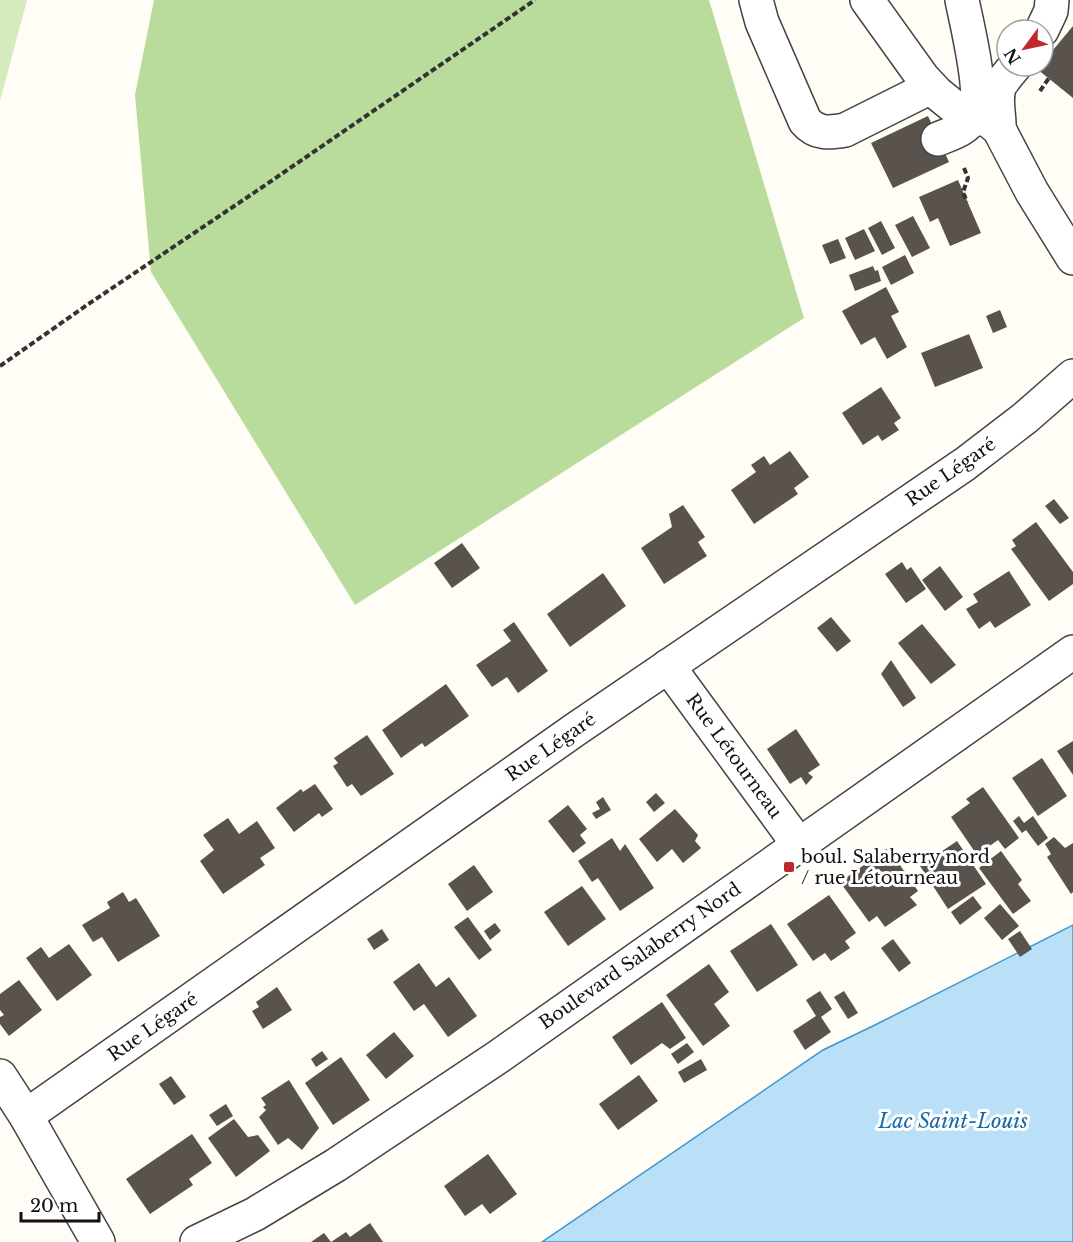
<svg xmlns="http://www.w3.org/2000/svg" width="1073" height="1242" font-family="'Libre Baskerville',serif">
	<rect width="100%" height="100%" fill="#fffdf5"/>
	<polygon fill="#d5ebbd" points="0,0 27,0 0,101"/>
	<polygon fill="#b9dc9c" points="154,0 709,0 804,318 355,605 151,272 135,95"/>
	<polygon fill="#b9e0f7" stroke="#3f96cf" stroke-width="1.5" points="1073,925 1073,1242 542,1242 823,1050 875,1025"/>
	<g fill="#5a524d">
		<polygon points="1073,26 1073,98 1037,69 1040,66 1043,66 1043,62"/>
		<polygon points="928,116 949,162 893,188 871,143"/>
		<polygon points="958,180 981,233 950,246 938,218 930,222 919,197"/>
		<polygon points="913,216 930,248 912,257 895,225"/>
		<polygon points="881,221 895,248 882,255 868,228"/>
		<polygon points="864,229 875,251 855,260 845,238"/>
		<polygon points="838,239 846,258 830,264 822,245"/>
		<polygon points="905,255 914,273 891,285 882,267"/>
		<polygon points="873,266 875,271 878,270 881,281 855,291 849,275"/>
		<polygon points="886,287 899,312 891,316 907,347 887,359 875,337 861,345 842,311"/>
		<polygon points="1000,310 1007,327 993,333 986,316"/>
		<polygon points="969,334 983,368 935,387 921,353"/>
		<polygon points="881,387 901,418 894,423 899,430 882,441 878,435 863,445 842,413"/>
		<polygon points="790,451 809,477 794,488 798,494 754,524 731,490 756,472 751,465 764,456 770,465"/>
		<polygon points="1054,499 1069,518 1060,524 1045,506"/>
		<polygon points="683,505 705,537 698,542 707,556 664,584 641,548 672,527 669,514"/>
		<polygon points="1036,522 1073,572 1073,584 1049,601 1011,549 1016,546 1012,540"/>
		<polygon points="462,543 480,568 452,588 434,563"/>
		<polygon points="902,562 907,570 911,567 926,589 906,603 885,574"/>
		<polygon points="940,566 963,597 945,611 922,580"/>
		<polygon points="1009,571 1031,605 995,628 990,621 979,629 966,609 978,602 973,594"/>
		<polygon points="603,573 626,606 570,647 547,614"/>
		<polygon points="831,617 851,641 837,652 817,628"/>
		<polygon points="514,622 548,671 518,693 507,677 492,687 476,665 511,641 503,630"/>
		<polygon points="922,624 956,665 931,684 898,643"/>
		<polygon points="891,660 916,698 903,707 881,674"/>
		<polygon points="446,684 469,716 425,747 422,743 401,758 382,730"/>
		<polygon points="796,729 820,765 808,773 813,777 806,785 801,777 790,784 767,749"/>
		<polygon points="367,735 394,774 361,796 352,784 347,787 333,766 338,763 334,758"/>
		<polygon points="1073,741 1073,775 1057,751"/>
		<polygon points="1042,758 1067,796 1038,816 1012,778"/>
		<polygon points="315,784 333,809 322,817 319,813 294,832 276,808 301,789 303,792"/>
		<polygon points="983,787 1019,838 1005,849 998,840 977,855 951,817 970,803 966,799"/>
		<polygon points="656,793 665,803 654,812 646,802"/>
		<polygon points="603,797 611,810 596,819 592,813 600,809 596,802"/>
		<polygon points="568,805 587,829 580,835 586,843 573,853 548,821"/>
		<polygon points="675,809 698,835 695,841 701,848 683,863 672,849 657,862 639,839"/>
		<polygon points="1019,816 1024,823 1033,816 1048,838 1038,846 1026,830 1022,833 1013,821"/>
		<polygon points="228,818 239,834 257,821 275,848 260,858 265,865 223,894 200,861 214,850 203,835"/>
		<polygon points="1054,837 1065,848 1073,843 1073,892 1071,894 1047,857 1051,854 1045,844"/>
		<polygon points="612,838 620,851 625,844 654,888 620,911 598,878 592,882 578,861"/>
		<polygon points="957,841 986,884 948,909 920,866"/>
		<polygon points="888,848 918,891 910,897 917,905 885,927 877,916 869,922 840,882"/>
		<polygon points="1001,851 1022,880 1018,884 1031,901 1013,914 979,868"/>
		<polygon points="474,865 493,892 467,911 448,884"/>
		<polygon points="582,886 606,919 568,946 544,912"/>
		<polygon points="123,892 129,902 136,898 160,936 118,962 102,937 93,942 82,925 110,908 107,902"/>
		<polygon points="829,895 856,933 845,941 850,948 831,961 825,953 813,961 787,924"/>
		<polygon points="973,896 982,908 960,925 951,912"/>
		<polygon points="1000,904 1019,926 1002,940 984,918"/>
		<polygon points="468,917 492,950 479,960 454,927"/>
		<polygon points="495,923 501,931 490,940 484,931"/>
		<polygon points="771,924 798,965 757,992 730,951"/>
		<polygon points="382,929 389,940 374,950 367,939"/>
		<polygon points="1020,931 1032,949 1020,957 1008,939"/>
		<polygon points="893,939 911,963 899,972 881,948"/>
		<polygon points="69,944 92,975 57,1001 26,958 41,947 49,958"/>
		<polygon points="419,963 436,987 449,977 477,1016 448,1037 424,1004 414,1011 393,982"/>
		<polygon points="709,964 729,992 714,1004 730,1026 703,1046 666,995"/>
		<polygon points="19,980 42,1010 9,1036 0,1024 0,1017 4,1015 0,1010 0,994"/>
		<polygon points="277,987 292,1010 263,1029 252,1011 259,1007 256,1002"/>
		<polygon points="820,991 832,1009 821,1017 831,1032 805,1050 793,1031 816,1016 806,1000"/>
		<polygon points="844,991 858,1013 848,1019 834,997"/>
		<polygon points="662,1002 686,1038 670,1049 662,1043 631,1065 612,1037"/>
		<polygon points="394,1032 414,1056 386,1079 366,1055"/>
		<polygon points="687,1043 694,1052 678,1064 671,1054"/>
		<polygon points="322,1051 328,1059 316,1067 311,1059"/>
		<polygon points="341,1057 370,1100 333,1125 305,1083"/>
		<polygon points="701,1059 707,1070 684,1083 678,1072"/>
		<polygon points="639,1075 658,1101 618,1130 599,1104"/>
		<polygon points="171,1076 186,1097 174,1105 159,1084"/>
		<polygon points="289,1080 319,1128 302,1150 288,1138 278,1145 259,1117 266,1110 263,1107 266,1105 261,1098"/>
		<polygon points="226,1104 233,1116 217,1126 209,1115"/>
		<polygon points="234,1119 248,1137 258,1135 270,1151 236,1177 208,1138"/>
		<polygon points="192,1134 212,1163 189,1179 193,1185 150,1214 126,1179"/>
		<polygon points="488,1154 517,1194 490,1214 482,1204 465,1216 444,1186"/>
		<polygon points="370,1223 383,1242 311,1242 324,1233 331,1242 346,1232 350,1237"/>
	</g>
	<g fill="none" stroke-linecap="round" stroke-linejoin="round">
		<defs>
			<g id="minor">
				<path d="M756,0l6,22 43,99c11,13 24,12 40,9l86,-43"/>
				<polyline points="867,0 923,78 937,93 953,106 974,116 989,121 999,129 1032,192 1073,258"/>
				<polyline points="1042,30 1051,11 1052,0"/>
				<path d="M999,129c1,-14 -5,-30 1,-44 4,-6 10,-13 15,-19"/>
				<path d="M938,139c12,-5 29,-10 36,-23 11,-20 -7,-91 -12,-116"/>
				<polyline points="668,666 799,845"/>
				<polyline points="0,1076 26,1116 98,1242"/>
				<polyline points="26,1116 576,729 965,464 1025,418 1073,376"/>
				<polyline points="197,1242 255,1214 336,1165 498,1057 1073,652"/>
			</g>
		</defs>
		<use href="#minor" stroke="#444" stroke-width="36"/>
		<g stroke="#333" stroke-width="4" stroke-dasharray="6 3" stroke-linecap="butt">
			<polyline points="1040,91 1049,78"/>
			<polyline points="964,168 968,178 963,192 967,202"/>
			<polyline points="0,366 87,305 261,188 535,0"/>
		</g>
		<use href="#minor" stroke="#fff" stroke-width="33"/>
	</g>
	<rect fill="#c4262e" stroke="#fff" stroke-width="2" x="783" y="861" width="12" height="12" rx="3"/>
	<g text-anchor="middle" stroke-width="6" stroke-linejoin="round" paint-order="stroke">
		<g font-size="18" fill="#111" stroke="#fff">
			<text transform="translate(951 472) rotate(-35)" y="6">Rue Légaré</text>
			<text transform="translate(551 747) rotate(-35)" y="6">Rue Légaré</text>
			<text transform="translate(734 756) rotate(54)" y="6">Rue Létourneau</text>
			<text transform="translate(640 956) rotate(-35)" y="6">Boulevard Salaberry Nord</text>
			<text transform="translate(153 1027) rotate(-35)" y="6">Rue Légaré</text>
		</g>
		<g font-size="18" fill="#111" stroke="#fff" text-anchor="start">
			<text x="801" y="863">boul. Salaberry nord<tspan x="801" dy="21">/ rue Létourneau</tspan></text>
		</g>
		<g font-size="20" font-style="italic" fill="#1768a6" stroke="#fff">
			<text x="953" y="1128">Lac Saint-Louis</text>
		</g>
	</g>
	<g transform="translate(1025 48) rotate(237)"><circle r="28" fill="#ffffff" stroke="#a0a0a0" stroke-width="1.5"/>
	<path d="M0-4.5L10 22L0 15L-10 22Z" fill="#c4262e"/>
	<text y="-9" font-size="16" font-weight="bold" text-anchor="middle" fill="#111111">N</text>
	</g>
	<path d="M21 1212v9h78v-9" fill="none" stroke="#111111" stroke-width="3"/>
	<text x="30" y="1212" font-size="18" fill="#111111" stroke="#ffffff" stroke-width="4.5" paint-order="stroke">20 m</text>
</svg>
